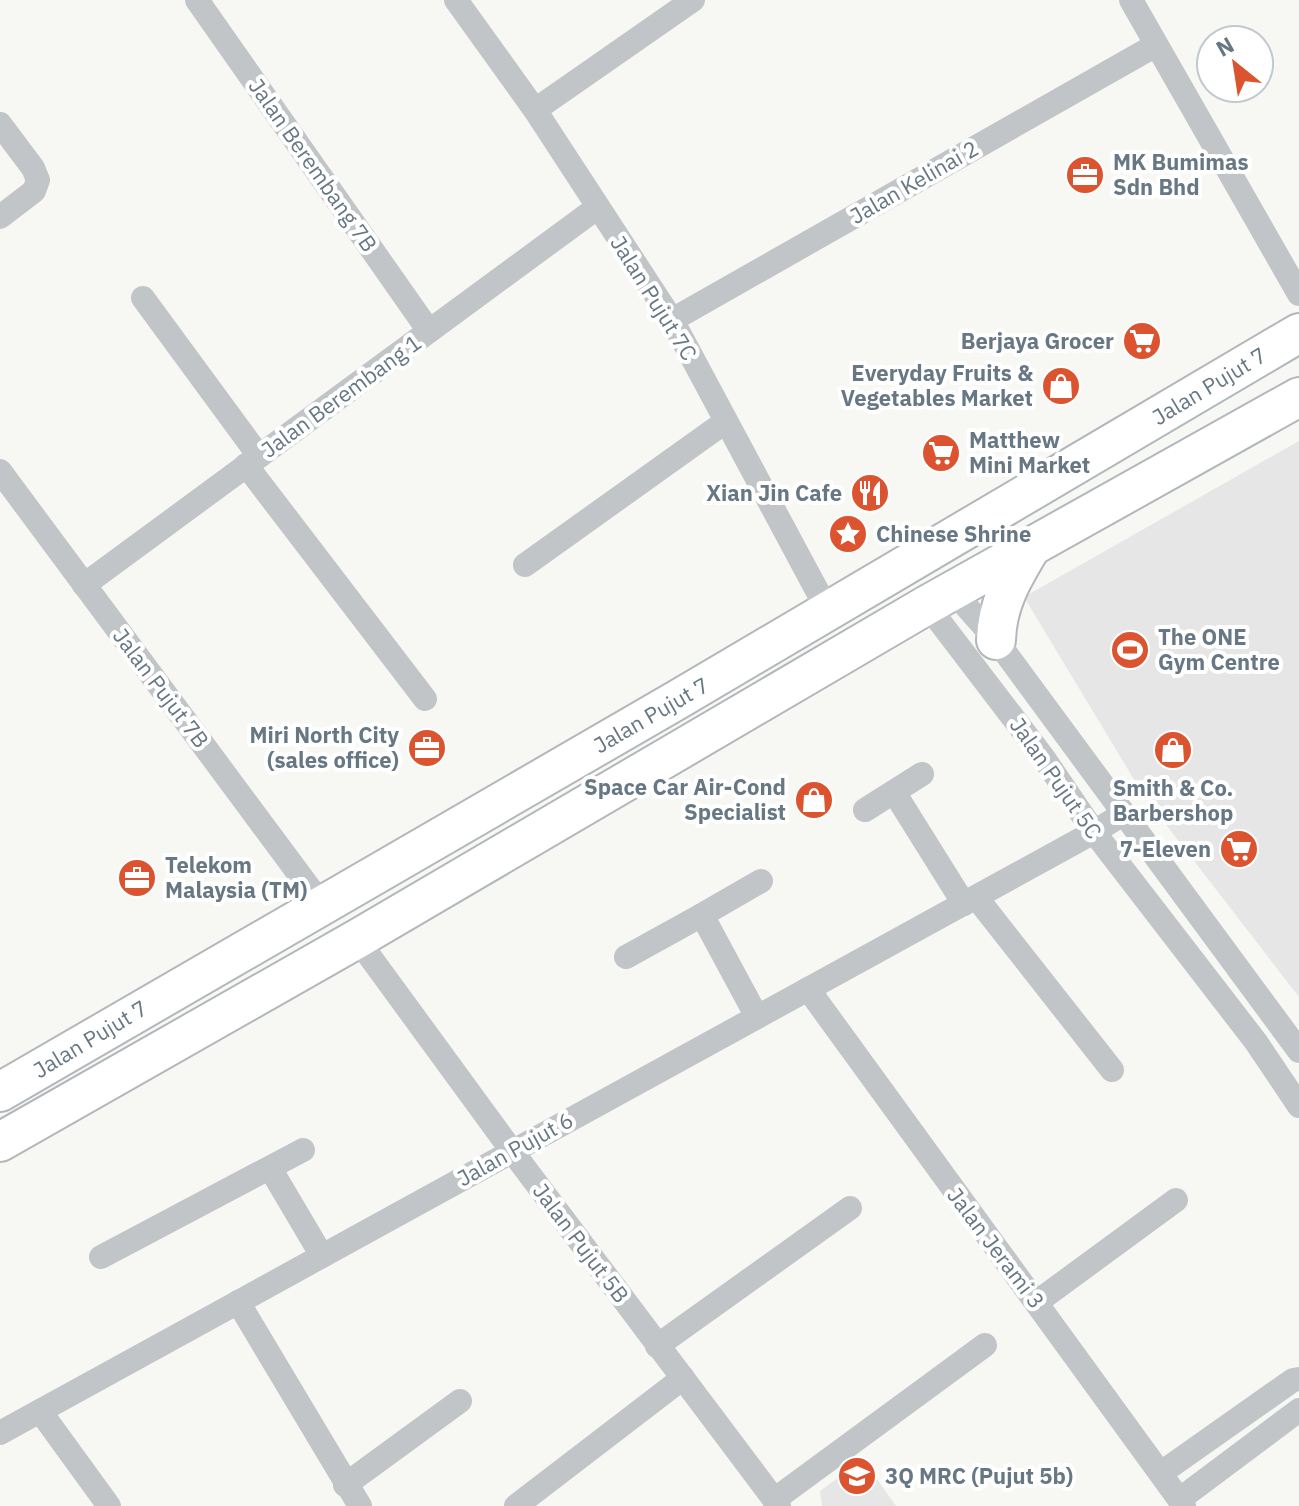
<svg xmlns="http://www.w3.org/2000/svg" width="1299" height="1506" font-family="'IBM Plex Sans',sans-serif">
	<rect width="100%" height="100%" fill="#f7f7f4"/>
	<g fill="#e5e6e5">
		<polygon points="1299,441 1299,997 1144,796 1024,597"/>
		<polygon points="863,1460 896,1506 822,1506 820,1491"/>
	</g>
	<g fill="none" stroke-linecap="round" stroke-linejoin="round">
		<defs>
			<g id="primary">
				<path d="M996,640c1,-36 16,-61 34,-91"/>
				<polyline points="0,1092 677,700 1299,333"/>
				<polyline points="0,1142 357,939 927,605 1299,397"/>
			</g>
		</defs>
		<use href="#primary" stroke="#b2b7bb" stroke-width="42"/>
		<g stroke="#c1c5c8" stroke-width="24">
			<polyline points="197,0 429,331"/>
			<polyline points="456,0 535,110 672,320 828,611"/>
			<polyline points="1131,0 1299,294"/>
			<polyline points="535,110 693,0"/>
			<polyline points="0,124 33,168 38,180 34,191 0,217"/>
			<polyline points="143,298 259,456"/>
			<polyline points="672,320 1156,45"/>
			<polyline points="246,465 425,699"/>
			<polyline points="0,471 322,905"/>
			<polyline points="525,565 725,422"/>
			<polyline points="84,585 598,207"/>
			<polyline points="950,592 959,598 996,640 1299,1051"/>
			<polyline points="927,605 1043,757 1094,832 1256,1042 1299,1106"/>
			<polyline points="894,792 964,904"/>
			<polyline points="865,810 922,774"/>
			<polyline points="976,897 1112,1070"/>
			<polyline points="357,939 512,1151 779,1506"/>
			<polyline points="626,957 702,915"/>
			<path d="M808,989c124,173 252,344 376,517"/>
			<polyline points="757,1017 702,915 761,881"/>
			<polyline points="270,1168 322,1256"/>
			<polyline points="101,1257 303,1150"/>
			<polyline points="238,1302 360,1506"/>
			<polyline points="1037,1302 1176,1200"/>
			<polyline points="657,1346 850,1208"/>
			<polyline points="0,1433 40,1411"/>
			<polyline points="1161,1473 1293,1380 1299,1379"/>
			<polyline points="345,1485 460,1401"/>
			<polyline points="1180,1499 1299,1410"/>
			<polyline points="774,1500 985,1345"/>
			<polyline points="109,1506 40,1411 1094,832 1123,814"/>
			<polyline points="516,1506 683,1378"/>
		</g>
		<use href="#primary" stroke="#fff" stroke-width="38"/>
	</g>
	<defs>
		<symbol id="office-disc" viewBox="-11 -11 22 22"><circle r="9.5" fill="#dc532f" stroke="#fff"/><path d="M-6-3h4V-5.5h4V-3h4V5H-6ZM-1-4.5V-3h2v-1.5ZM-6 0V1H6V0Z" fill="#fff"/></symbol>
		<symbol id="supermarket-disc" viewBox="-11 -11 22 22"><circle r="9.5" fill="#dc532f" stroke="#fff"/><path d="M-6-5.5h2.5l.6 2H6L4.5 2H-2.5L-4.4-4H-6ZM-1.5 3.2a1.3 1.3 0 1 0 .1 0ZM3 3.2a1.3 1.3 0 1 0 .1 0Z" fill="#fff"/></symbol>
		<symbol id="shop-disc" viewBox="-11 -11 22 22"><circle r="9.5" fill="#dc532f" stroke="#fff"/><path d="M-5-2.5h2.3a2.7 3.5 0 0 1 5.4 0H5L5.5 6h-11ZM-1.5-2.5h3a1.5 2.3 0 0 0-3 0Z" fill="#fff"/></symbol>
		<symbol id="restaurant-disc" viewBox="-11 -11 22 22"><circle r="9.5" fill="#dc532f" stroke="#fff"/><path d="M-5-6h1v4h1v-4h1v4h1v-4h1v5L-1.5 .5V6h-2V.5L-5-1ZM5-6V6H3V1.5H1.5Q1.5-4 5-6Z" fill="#fff"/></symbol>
		<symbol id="sight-disc" viewBox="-11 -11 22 22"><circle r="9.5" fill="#dc532f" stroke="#fff"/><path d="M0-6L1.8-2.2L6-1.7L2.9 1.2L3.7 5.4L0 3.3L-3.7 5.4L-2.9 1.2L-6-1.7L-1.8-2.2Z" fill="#fff"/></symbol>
		<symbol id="stadium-disc" viewBox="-11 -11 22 22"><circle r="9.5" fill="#dc532f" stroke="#fff"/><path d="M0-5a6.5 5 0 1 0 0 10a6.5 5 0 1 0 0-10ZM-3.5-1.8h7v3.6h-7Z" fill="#fff"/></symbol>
		<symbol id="school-disc" viewBox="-11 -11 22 22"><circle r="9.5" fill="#dc532f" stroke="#fff"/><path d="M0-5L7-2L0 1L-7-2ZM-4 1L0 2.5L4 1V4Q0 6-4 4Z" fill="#fff"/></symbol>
	</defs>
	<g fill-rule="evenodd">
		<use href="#office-disc" x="1063" y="153" width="44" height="44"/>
		<use href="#supermarket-disc" x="1120" y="319" width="44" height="44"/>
		<use href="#shop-disc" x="1039" y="364" width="44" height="44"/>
		<use href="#supermarket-disc" x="919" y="431" width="44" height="44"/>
		<use href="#restaurant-disc" x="848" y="471" width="44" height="44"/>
		<use href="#sight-disc" x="826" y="512" width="44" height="44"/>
		<use href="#stadium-disc" x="1108" y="628" width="44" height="44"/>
		<use href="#office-disc" x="405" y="726" width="44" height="44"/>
		<use href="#shop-disc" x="1151" y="728" width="44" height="44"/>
		<use href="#shop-disc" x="792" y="778" width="44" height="44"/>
		<use href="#supermarket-disc" x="1217" y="827" width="44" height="44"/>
		<use href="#office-disc" x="115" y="856" width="44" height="44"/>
		<use href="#school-disc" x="835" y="1454" width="44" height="44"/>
	</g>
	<g text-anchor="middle" stroke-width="8" stroke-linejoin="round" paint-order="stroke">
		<g font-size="22" font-weight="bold" fill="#677884" stroke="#fff" text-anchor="start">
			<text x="1113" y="170">MK Bumimas<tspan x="1113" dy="25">Sdn Bhd</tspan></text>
			<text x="1114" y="349" text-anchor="end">Berjaya Grocer</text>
			<text x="1033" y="381" text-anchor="end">Everyday Fruits &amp;<tspan x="1033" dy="25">Vegetables Market</tspan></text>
			<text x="969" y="448">Matthew<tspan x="969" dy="25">Mini Market</tspan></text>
			<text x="842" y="501" text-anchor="end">Xian Jin Cafe</text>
			<text x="876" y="542">Chinese Shrine</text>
			<text x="1158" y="645">The ONE<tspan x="1158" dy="25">Gym Centre</tspan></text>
			<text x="399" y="743" text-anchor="end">Miri North City<tspan x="399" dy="25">(sales office)</tspan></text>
			<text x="786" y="795" text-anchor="end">Space Car Air-Cond<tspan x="786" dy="25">Specialist</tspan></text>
			<text x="1173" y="796" text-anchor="middle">Smith &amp; Co.<tspan x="1173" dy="25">Barbershop</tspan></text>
			<text x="1211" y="857" text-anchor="end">7-Eleven</text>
			<text x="165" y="873">Telekom<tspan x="165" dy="25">Malaysia (TM)</tspan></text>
			<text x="885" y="1484">3Q MRC (Pujut 5b)</text>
		</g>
		<g font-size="22" fill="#677884" stroke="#fff">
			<text transform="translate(313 165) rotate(55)" y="8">Jalan Berembang 7B</text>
			<text transform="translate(914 182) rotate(-30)" y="8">Jalan Kelinai 2</text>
			<text transform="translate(654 298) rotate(58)" y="8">Jalan Pujut 7C</text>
			<text transform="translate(1209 386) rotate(-31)" y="8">Jalan Pujut 7</text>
			<text transform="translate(341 396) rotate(-36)" y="8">Jalan Berembang 1</text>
			<text transform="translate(161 688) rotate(53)" y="8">Jalan Pujut 7B</text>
			<text transform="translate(651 715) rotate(-30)" y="8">Jalan Pujut 7</text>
			<text transform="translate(1056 778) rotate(55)" y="8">Jalan Pujut 5C</text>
			<text transform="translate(90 1039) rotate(-31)" y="8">Jalan Pujut 7</text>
			<text transform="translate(515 1149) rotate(-29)" y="8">Jalan Pujut 6</text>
			<text transform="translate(581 1243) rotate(53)" y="8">Jalan Pujut 5B</text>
			<text transform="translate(996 1248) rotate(53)" y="8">Jalan Jerami 3</text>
		</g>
	</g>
	<g transform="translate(1235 64) rotate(330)"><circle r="38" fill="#ffffff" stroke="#c2c9ce" stroke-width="2"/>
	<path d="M0-6L14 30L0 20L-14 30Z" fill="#dc532f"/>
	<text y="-12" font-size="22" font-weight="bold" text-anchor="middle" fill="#677884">N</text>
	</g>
</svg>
